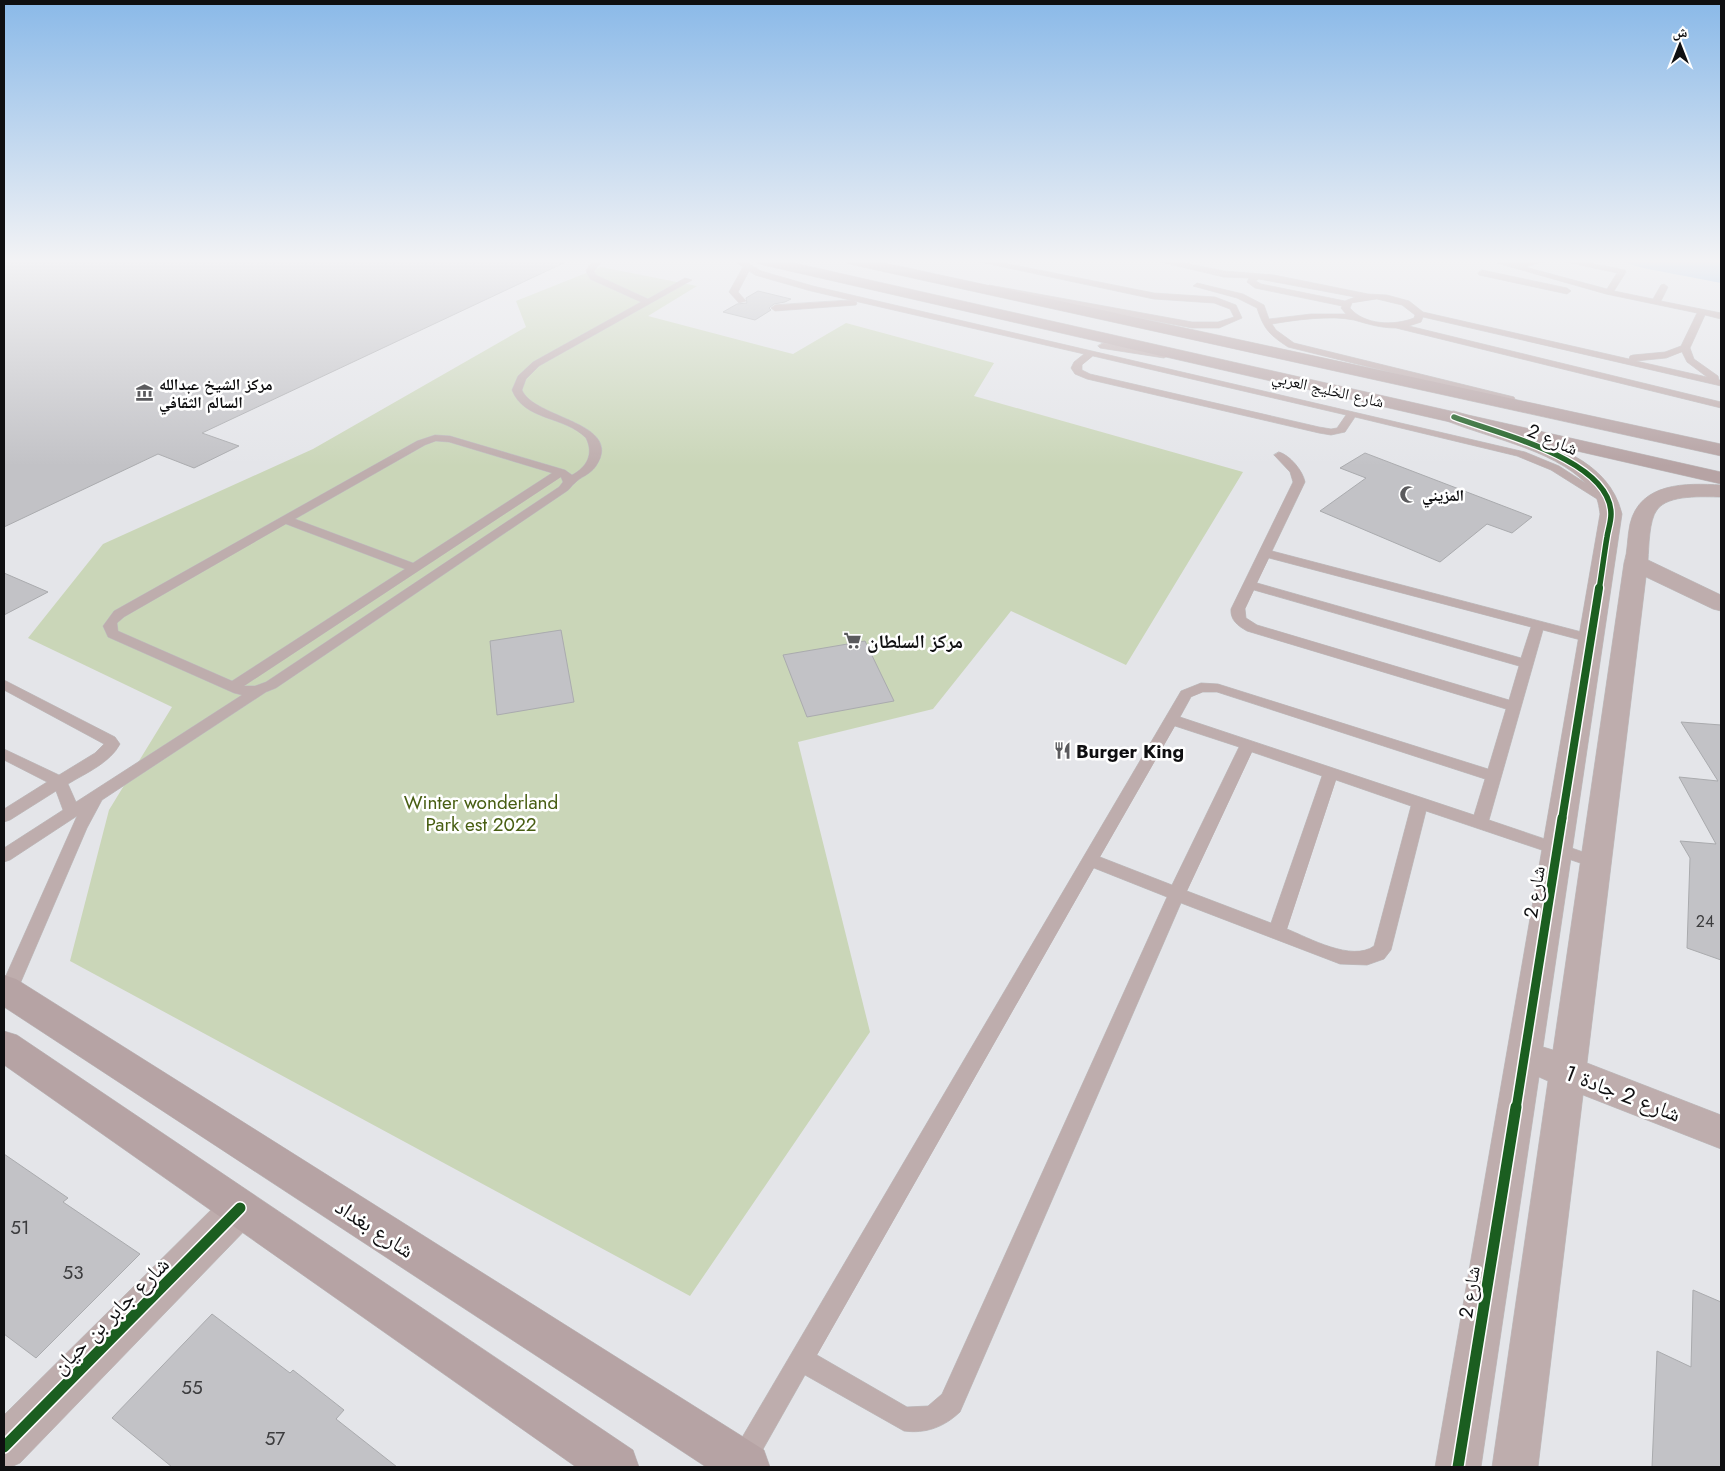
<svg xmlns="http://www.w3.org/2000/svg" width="1725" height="1471" font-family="Jost,'Noto Naskh Arabic',sans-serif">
	<rect width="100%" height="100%" fill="#e4e5e9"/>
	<polygon fill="#cad6b8" points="601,267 697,286 648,316 793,354 846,323 994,363 974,396 1243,472 1126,665 1011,611 933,709 798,742 870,1032 690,1296 70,961 109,810 172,707 28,638 103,544 313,449 526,327 516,301"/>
	<polygon fill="#9dc1e9" points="1617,260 1721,260 1721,283 1643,268"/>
	<g fill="#c2c2c6" stroke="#aaabae">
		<polygon points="4,260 570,260 202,433 239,446 194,468 158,454 4,527"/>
		<polygon points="758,291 791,299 785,302 774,304 769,308 771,310 755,320 723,312 737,304 747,303 746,298"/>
		<polygon points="1365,453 1532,517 1512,533 1487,524 1440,562 1320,511 1366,478 1340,468"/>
		<polygon points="4,573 48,592 4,615"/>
		<polygon points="561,630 574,702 497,715 490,641"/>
		<polygon points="865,641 894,701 807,717 783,655"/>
		<polygon points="1681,722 1721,725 1721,960 1687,948 1690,858 1680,841 1716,844 1679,777 1718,781"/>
		<polygon points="4,1154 68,1198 63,1202 140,1254 36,1358 4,1334"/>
		<polygon points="1693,1290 1721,1302 1721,1467 1652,1467 1657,1351 1691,1367"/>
		<polygon points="212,1314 290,1373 293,1370 344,1410 336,1419 397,1467 172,1467 112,1418"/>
	</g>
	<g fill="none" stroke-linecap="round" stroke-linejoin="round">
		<defs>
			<g id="service">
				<path d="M593,260h10l-9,11 2,4 52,24 37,-21 7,2 -153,86 -13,13 -4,11c12,29 103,32 74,76 -6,9 -16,11 -21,17 -3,2 -5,6 -8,8l-291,197 -10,4 -164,108 -15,28 -70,163 -2,5 -7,3 -4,-2v-17l73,-164 -67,44 -6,2v-14l59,-38 -7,-19 -46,29 -6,2v-13l43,-27 -43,-22v-11l55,26 36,-22 9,-9 -100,-54v-10l111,57 5,7c-10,19 -34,29 -52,40l8,18 166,-107 -8,-2 -126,-56 -5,-11 11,-15 303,-170 18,-6 15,1 115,34 7,5c15,-8 22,-21 14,-37 -21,-22 -62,-17 -74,-48l6,-14 15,-14 108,-60 -51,-23 -4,-8zM436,441l13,1 103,31 -139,90 -118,-44 130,-74zM561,477l2,5 -4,5 -293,195 -11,4h-11zM286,524l119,45 -173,112 -114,-50 -1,-8 7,-6z"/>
				<path d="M733,260h10l18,11 52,15 712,166 34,14 56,36 -6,3 -4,-1 -54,-34 -34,-14 -162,-39 -10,15 -14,3 -12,-2 -232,-54 -12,-5 -4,-6 3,-6 10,-8 -273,-63 -56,-16 -6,-4 -11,21 8,9 -7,2 -10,-11 14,-25zM1093,356l253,59 -9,13 -6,1 -12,-2 -229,-53 -8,-4v-5z"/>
				<polygon points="971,260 989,260 1154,293 1215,297 1236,305 1242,318 1219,328 1192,328 992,290 988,287 989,285 1192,322 1218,322 1234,317 1230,309 1214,303 1154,299"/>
				<path d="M1152,260h18l54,11 50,4 94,19 19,1 22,6 14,11 206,47 1,-3 3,-1 32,-3 16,-6 16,-33 -91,-19 -109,-31 4,-2c18,4 30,-1 49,-1l-25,7 82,22 10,-16 -60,-13h18l50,10 1,2 -12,19 39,8 8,-14 3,-1 4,3 -7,14 60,12v6l-16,-4 -15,33 4,11 24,17 1,4h2v6l-298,-69 -2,5 -12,4 312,76v6l-325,-80c-16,0 -28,-4 -42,-8 -23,-5 -60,0 -82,4l4,6 18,13 220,54 1,2 -5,3 -222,-55c-18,-12 -24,-17 -31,-39l-20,-10 -44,-12 4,-3 46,11 21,11 5,14 42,-5h35l-5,-6 1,-2 -87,-18 -8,-6 2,-4 -25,-1zM1259,279l96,18 -10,4 -84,-17 -5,-3zM1377,299l25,6 13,10 -1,3c-20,8 -50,7 -64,-10l2,-5zM1682,352l5,10 20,15 -71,-16 30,-3z"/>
				<polygon points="1482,270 1567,288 1571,291 1567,294 1479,275 1478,273"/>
				<polygon points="853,300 857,303 856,305 775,311 771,308 775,305"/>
				<polygon points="1103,343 1164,352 1169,355 1164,358 1100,348 1098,346"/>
				<path d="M1279,452c11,3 24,19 26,30l-33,69 325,85 2,3 -7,4 -49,-13 -54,190 112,38 2,4 -2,4 -6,2 -169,-57 -35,139 -7,9 -17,6 -27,-1 -159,-61 -221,509c-16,15 -34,22 -56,19l-99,-56 -52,92h-20l-3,-7 4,-9 447,-760 20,-8 17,1 270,85 18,-60 -259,-78c-9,-5 -17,-11 -16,-22l62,-127 -3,-10 -16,-17zM1269,558l262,69 -10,31 -264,-75zM1254,590l265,76 -10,34 -252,-75 -11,-7 -1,-9zM1203,692h14l268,87 -11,36 -294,-98 11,-20zM1175,726l64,21 -67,138 -72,-28zM1252,752l70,24 -51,147 -84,-32zM1336,780l75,26 -37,140c-22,16 -65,-8 -87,-17zM1094,868l73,29 -225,497 -14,12 -21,1 -90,-52z"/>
			</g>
			<g id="minor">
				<path d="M1454,411c16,4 31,11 47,17 47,15 108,31 121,86l-79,533 10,3 71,-487c4,-12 3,-26 6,-39 10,-42 56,-41 91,-39v12c-17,0 -53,-3 -64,13 -8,10 -8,37 -9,50l73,35v16l-8,-2 -67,-32 -59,486 134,52v34l-138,-54 -45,372h-46l56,-386 -9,-4 -58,390h-46l165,-953c-1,-7 -2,-16 -7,-22 -28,-40 -102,-53 -146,-71l-3,-4 3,-4z"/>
				<polygon points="240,1189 254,1195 260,1208 254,1221 20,1463 11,1467 4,1467 4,1415 226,1195"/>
			</g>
			<g id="primary">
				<polygon points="752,260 781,260 1721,472 1721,484 759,264"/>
				<polygon points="842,260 871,260 1721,444 1721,456 849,264"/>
				<polygon points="4,975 16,979 764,1450 770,1467 706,1467 4,1007"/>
				<polygon points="4,1031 17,1035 633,1450 639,1467 576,1467 4,1065"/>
			</g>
		</defs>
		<use href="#service" stroke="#bebfc1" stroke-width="1"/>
		<use href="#minor" stroke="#bebfc1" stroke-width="1"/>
		<use href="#primary" stroke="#bebfc1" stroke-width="1"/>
		<use href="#service" fill="#beadad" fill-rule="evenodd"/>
		<use href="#minor" fill="#beadad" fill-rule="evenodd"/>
		<use href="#primary" fill="#b6a3a4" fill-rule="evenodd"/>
		<defs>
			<path id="cycleway-far3" d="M1454,417c41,16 157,42 157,97 0,8 -3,16 -4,23 -3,18 -5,35 -8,53"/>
			<polyline id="cycleway-far2" points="1562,820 1599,588"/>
			<polyline id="cycleway-far1" points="1516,1109 1562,818"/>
			<g id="cycleway">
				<polyline points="4,1447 240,1208"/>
				<polyline points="1458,1467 1516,1107"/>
			</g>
		</defs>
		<use href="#cycleway-far3" stroke="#fff" stroke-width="8"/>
		<use href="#cycleway-far2" stroke="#fff" stroke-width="11"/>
		<use href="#cycleway-far1" stroke="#fff" stroke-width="12"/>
		<use href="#cycleway" stroke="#fff" stroke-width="14"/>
		<use href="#cycleway-far3" stroke="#1b5e20" stroke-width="5.5"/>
		<use href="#cycleway-far2" stroke="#1b5e20" stroke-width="8"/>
		<use href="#cycleway-far1" stroke="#1b5e20" stroke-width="9"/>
		<use href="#cycleway" stroke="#1b5e20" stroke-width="11"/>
	</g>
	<linearGradient id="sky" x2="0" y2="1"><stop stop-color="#8ab9e8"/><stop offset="0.56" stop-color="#f3f3f5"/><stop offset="1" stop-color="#f3f3f5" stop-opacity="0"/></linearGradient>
	<rect width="1725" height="466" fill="url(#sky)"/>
	<defs>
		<symbol id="museum-bare" viewBox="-9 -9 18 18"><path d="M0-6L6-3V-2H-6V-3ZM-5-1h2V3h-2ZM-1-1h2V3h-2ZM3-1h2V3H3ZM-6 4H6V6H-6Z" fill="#5a5a5d" stroke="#fff" stroke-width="2.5" paint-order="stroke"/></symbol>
		<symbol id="mosque-bare" viewBox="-9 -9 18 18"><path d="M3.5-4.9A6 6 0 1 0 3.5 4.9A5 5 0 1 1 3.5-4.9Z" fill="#5a5a5d" stroke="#fff" stroke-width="2.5" paint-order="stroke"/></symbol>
		<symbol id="supermarket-bare" viewBox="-9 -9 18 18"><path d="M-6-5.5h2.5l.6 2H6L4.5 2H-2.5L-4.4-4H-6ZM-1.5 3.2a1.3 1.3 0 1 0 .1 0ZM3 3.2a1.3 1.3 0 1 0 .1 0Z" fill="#5a5a5d" stroke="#fff" stroke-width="2.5" paint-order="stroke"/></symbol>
		<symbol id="restaurant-bare" viewBox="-9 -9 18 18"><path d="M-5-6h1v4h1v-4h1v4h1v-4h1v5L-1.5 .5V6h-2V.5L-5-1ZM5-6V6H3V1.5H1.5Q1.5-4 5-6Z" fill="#5a5a5d" stroke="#fff" stroke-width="2.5" paint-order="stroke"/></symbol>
	</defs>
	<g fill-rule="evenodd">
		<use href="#museum-bare" x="132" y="380" width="25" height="25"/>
		<use href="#mosque-bare" x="1396" y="482" width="25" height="25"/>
		<use href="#supermarket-bare" x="840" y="628" width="25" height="25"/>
		<use href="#restaurant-bare" x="1050" y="738" width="25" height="25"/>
	</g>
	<g text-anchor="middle" stroke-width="5" stroke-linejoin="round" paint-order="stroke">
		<g font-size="16" font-weight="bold" fill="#0f0f11" stroke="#fff" text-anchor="start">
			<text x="159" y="390">مركز الشيخ عبدالله<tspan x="159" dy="18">السالم الثقافي</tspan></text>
			<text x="1422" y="501">المزيني</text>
		</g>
		<g font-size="16" fill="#0f0f11" stroke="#fff">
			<text transform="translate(1328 389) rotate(13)" y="6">شارع الخليج العربي</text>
		</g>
		<g font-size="16" fill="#3c3c3e">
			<text x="1705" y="927">24</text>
		</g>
		<g font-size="19" fill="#0f0f11" stroke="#fff">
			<text transform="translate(1553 439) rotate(23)" y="7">شارع 2</text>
			<text transform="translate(1534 892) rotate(-81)" y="7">شارع 2</text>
			<text transform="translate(1469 1292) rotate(-81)" y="7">شارع 2</text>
		</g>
		<g font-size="19" font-weight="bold" fill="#0f0f11" stroke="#fff" text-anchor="start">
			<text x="867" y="648">مركز السلطان</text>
			<text x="1076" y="758">Burger King</text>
		</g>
		<g font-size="19" fill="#485e13" stroke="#fff">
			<text x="481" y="809">Winter wonderland<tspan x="481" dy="22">Park est 2022</tspan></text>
		</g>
		<g font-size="19" fill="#3c3c3e">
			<text x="20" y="1234">51</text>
			<text x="73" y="1279">53</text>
			<text x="192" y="1394">55</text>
			<text x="275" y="1445">57</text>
		</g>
		<g font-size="22" fill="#0f0f11" stroke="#fff">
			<text transform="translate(1623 1093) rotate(21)" y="8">شارع 2 جادة 1</text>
			<text transform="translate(375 1228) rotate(33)" y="8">شارع بغداد</text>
			<text transform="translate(110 1315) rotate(-45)" y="8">شارع جابر بن حيان</text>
		</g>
	</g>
	<rect width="1725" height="1471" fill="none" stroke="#0f0f11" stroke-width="10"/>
	<g transform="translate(1680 45)" stroke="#ffffff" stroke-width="4" paint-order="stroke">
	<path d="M0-4L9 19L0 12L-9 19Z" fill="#0f0f11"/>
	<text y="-8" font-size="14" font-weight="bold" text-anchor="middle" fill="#0f0f11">ش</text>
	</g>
</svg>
